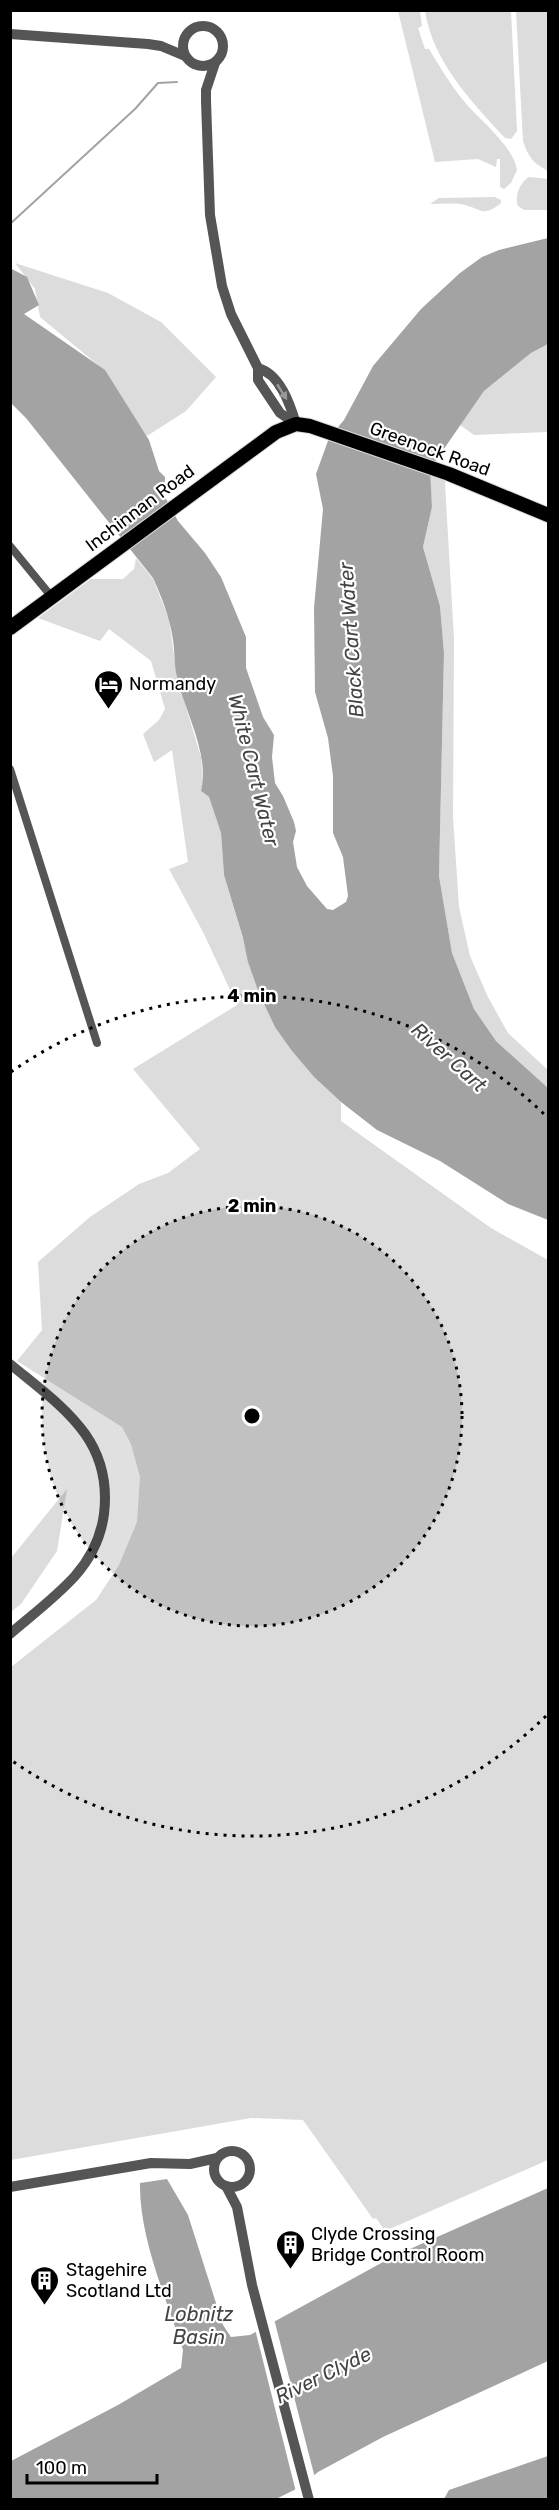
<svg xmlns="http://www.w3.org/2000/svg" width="559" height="2510" font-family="Rubik,sans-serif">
	<rect width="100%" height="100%" fill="#fff"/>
	<g fill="#dcdcdc">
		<path d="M398,11h22l2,15 -4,2 7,21h4c11,18 21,35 34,51 15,19 51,46 54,70l-6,13 -7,6 -4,-2v-28h-3l-1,8 -18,-8 -43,3z"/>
		<path d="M425,11h86l6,120 -6,8 -6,-1c-34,-37 -72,-76 -80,-127z"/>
		<path d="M516,11h32v160c-14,-7 -20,-14 -25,-30z"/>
		<path d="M529,177l19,2v31h-24l-6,-4c-4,-9 2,-24 11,-29z"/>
		<path d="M495,197l6,3v3c-19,16 -21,4 -41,1 -9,-1 -20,0 -30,0l9,-6z"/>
		<polygon points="15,263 108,293 161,322 216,377 186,411 147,436 136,423 98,365 40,317 35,289"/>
		<polygon points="548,344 548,432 474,435 460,425 484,391 531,353"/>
		<polygon points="430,473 446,480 445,484 454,639 453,817 459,907 470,956 488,997 508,1033 548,1070 548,1088 496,1041 474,1009 452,953 439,876 444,653 440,606 423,547 432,507"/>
		<polygon points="136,558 153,579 169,619 177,677 201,757 203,782 201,791 209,797 221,833 224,875 259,993 292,1051 314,1077 341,1102 341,1121 491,1228 548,1260 548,2160 385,2231 376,2218 373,2219 303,2120 251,2118 11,2160 11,1667 96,1600 119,1565 137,1522 140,1477 131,1444 122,1427 17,1361 42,1330 38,1262 90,1217 139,1184 168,1173 200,1149 133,1069 237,1005 204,934 169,869 188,862 172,750 154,762 143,734 159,720 165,709 151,661 109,629 100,641 38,618 91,579 123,579 134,569"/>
		<polygon points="67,1489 57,1551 21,1604 11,1612 11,1558"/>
	</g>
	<g fill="#a3a3a3">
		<path d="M548,238v106l-17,9 -47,38 -54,78 2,38 -9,40 17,59 4,47 -5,223 13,77 22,56 22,32 52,47v132l-40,-16 -68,-43 -63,-31 -36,-28 -27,-25 -22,-26 -17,-24 -16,-34 -11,-31 -5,-24 -19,-63 -3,-42 -12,-36 -8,-6c9,-37 -16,-78 -24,-114 -3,-12 -2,-24 -4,-37 -3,-22 -11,-42 -20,-62l-127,-160 -15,-15 -1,-135 17,9 12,28 -15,9 81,56 44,70 10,31 6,6 -1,18 14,26 27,32 16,24 25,60v31l17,49 11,18 -2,22 3,26 8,13 11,26 2,9 -3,11 4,25 10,19 20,23 6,1 13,-8 2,-6 -5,-39 -10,-24v-57l-5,-38 -13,-46 -1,-84 9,-99 -7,-35 13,-36 15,-18 29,-54 48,-57 39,-36 22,-16 17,-7z"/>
		<path d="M167,2179l21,36 35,110 8,12 19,-2 144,-79 154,-68v173l-165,76 -65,35 -18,15 -24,12 -265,1v-39l107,-56 63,-37 2,-18c-17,-52 -44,-113 -43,-167z"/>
		<polygon points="548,2456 548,2499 444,2499 449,2490"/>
	</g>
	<polygon fill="#fff" points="274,2319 315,2478 296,2492 255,2329"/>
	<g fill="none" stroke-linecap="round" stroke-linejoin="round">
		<polyline stroke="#a3a3a3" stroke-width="2" points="10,224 135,109 158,83 177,82"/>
		<defs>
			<polyline id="primary" points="10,628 276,432 296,424 310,426 449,474 548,515"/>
		</defs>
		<use href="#primary" stroke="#dbdbdb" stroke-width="16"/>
		<g stroke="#555" stroke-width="8">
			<polyline points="10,546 51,596"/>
			<polyline points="10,769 97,1043"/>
		</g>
		<g stroke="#555" stroke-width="10">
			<circle cx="203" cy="46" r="20"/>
			<polyline points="10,34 148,44 161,46 185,56"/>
			<polyline points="215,63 206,90 206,101 210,215 222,286 231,314 258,368 258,380 280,413 296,424"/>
			<path d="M258,368c22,6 32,36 38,56"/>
			<path d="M10,1364c52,43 103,75 94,150 -3,23 -14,45 -29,62 -19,21 -43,39 -65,58"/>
			<circle cx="232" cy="2169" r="18"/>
			<polyline points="226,2186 237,2207 252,2285 309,2500"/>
			<polyline points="10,2187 151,2163 190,2164 217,2158"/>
		</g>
		<use href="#primary" stroke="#000" stroke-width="14"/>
	</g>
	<defs><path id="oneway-solid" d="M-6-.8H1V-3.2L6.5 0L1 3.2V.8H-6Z" transform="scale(1.5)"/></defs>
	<use fill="#999" href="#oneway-solid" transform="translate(282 392) rotate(58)"/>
	<circle cx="252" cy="1416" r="210" fill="#000" fill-opacity=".12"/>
	<g fill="none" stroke="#000" stroke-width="3" stroke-dasharray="3 6">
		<circle cx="252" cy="1416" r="210"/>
		<path d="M546 1716A420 420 0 0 1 11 1760M11 1072A420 420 0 0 1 546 1116"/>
	</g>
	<defs>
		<symbol id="hotel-pin" viewBox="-11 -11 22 30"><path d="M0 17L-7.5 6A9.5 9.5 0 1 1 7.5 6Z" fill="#000" stroke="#fff"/><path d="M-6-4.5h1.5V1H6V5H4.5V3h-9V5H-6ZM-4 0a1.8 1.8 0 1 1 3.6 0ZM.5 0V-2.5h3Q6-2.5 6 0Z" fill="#fff"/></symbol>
		<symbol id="building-pin" viewBox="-11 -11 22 30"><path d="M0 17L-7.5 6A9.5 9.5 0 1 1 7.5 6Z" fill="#000" stroke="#fff"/><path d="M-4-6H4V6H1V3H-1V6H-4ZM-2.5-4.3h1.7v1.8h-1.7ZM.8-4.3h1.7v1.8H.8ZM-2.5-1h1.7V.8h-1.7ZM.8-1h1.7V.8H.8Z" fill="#fff"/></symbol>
	</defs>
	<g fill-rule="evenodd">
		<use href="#hotel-pin" x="92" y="668" width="33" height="45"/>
		<use href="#building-pin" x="274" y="2228" width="33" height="45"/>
		<use href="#building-pin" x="28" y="2264" width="33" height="45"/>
	</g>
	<g text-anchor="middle" stroke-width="4.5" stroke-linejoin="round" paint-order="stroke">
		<g font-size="18" fill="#000" stroke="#fff">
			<text transform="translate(430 449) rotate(20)" y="6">Greenock Road</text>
			<text transform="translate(140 508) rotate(-37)" y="6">Inchinnan Road</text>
		</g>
		<g font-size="18" fill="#000" stroke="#fff" text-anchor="start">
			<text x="129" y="690">Normandy</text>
			<text x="311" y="2240">Clyde Crossing<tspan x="311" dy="21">Bridge Control Room</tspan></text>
			<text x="66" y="2276">Stagehire<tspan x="66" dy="21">Scotland Ltd</tspan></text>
		</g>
		<g font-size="20" font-style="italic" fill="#444" stroke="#fff">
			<text transform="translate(351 640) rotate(-94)" y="7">Black Cart Water</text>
			<text transform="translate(254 770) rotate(76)" y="7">White Cart Water</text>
			<text transform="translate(449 1057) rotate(42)" y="7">River Cart</text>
			<text x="199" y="2321">Lobnitz<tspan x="199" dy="23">Basin</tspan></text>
			<text transform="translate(323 2375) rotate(-26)" y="7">River Clyde</text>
		</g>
	</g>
	<circle cx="252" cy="1416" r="9" fill="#000" stroke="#fff" stroke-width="3"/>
	<g font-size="18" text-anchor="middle" font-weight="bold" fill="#000" stroke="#fff" stroke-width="4.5" stroke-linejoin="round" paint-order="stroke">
		<text x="252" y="1002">4 min</text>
		<text x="252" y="1212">2 min</text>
	</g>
	<rect width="559" height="2510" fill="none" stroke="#000000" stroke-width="24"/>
	<path d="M27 2474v9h130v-9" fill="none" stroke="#000000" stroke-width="3"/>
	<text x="36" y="2474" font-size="18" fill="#000000" stroke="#ffffff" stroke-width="4.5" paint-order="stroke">100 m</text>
</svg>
